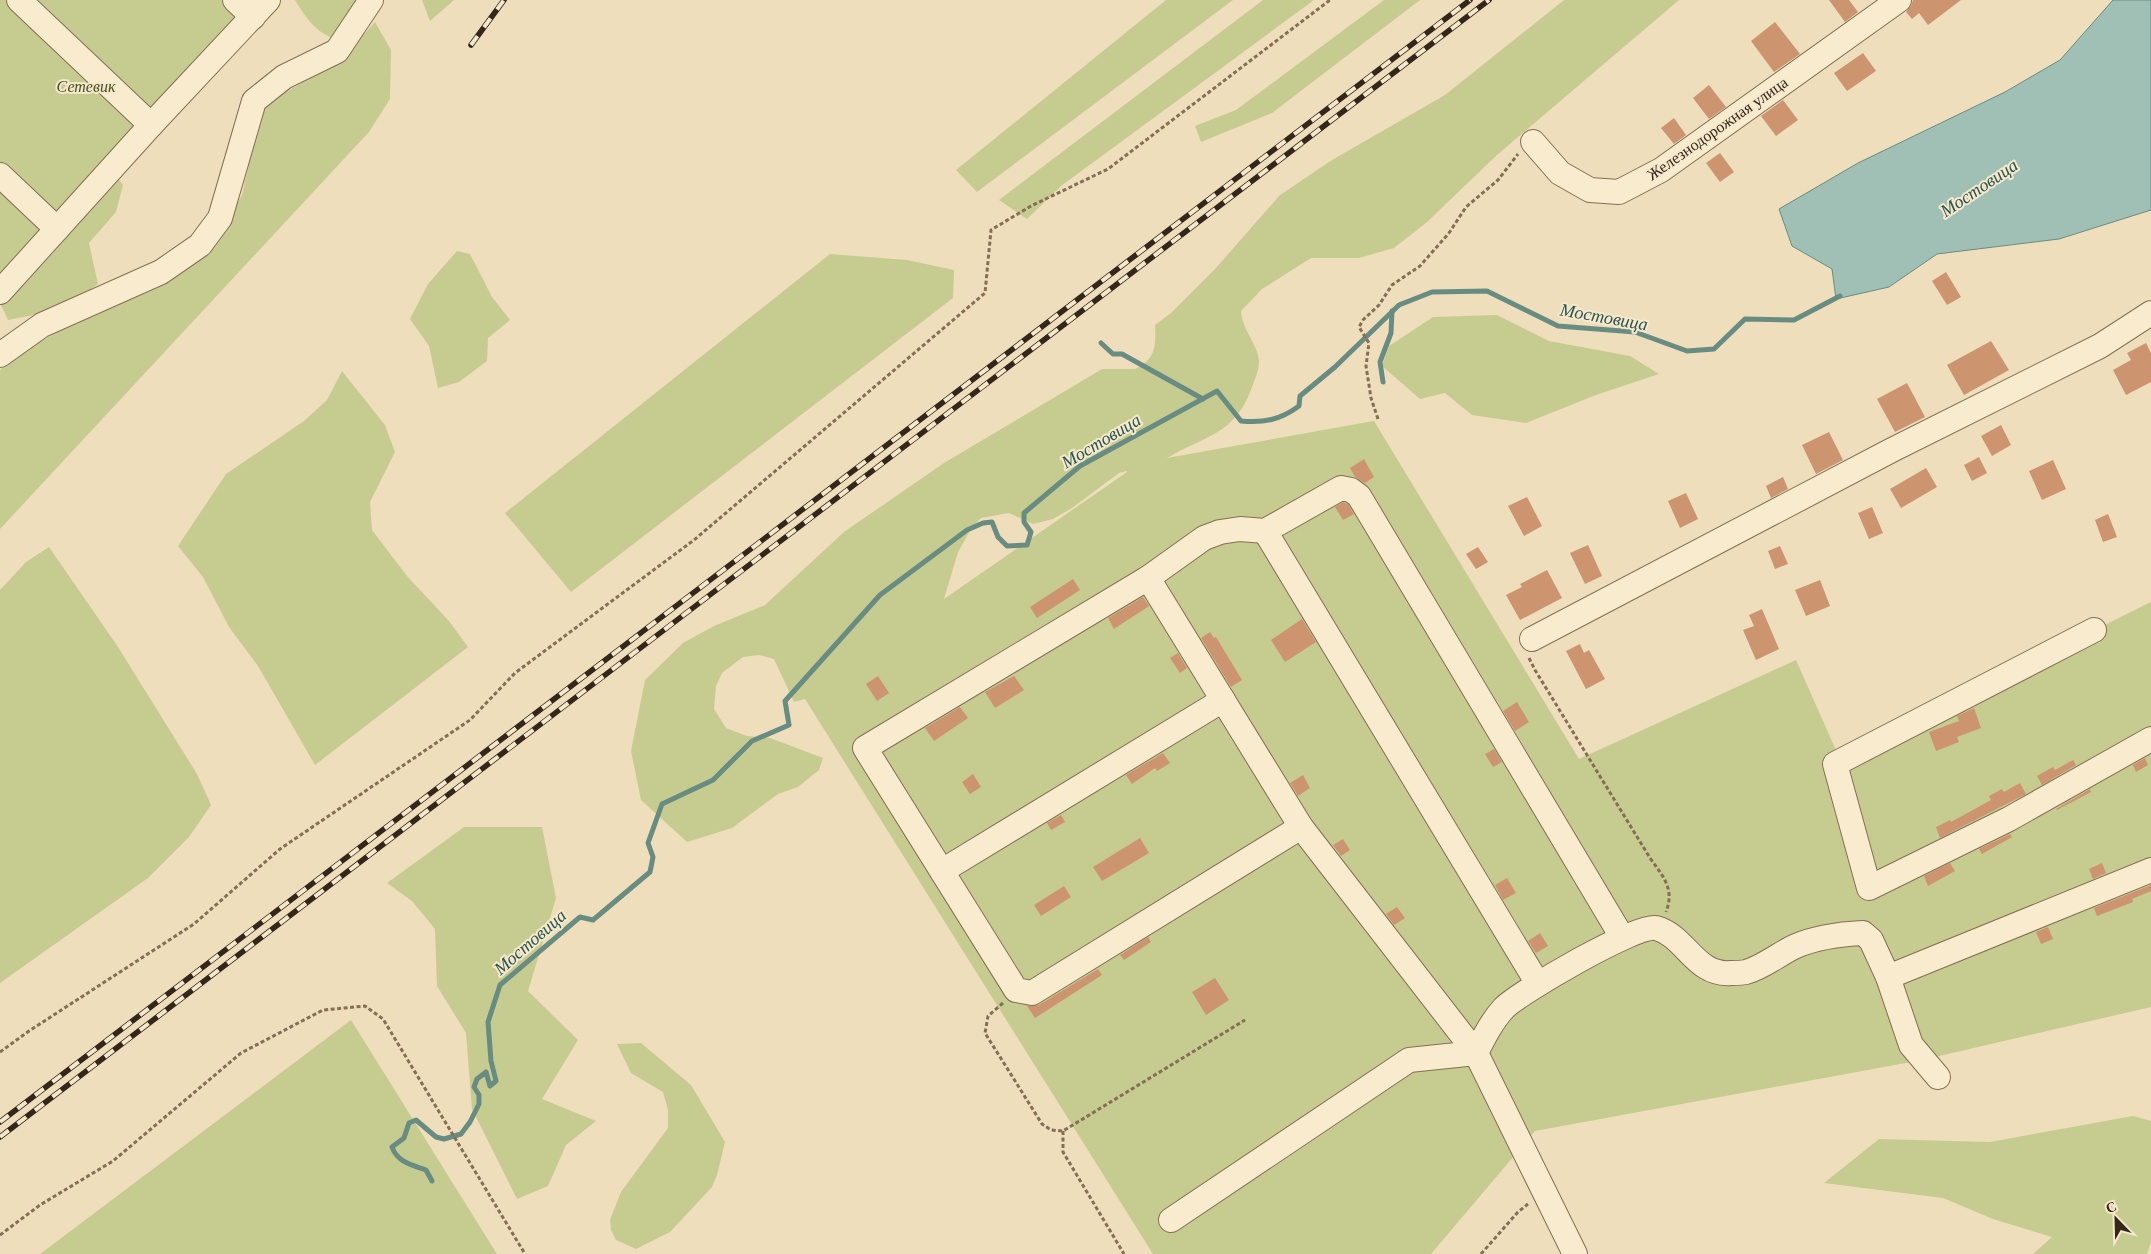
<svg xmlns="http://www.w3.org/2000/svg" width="2151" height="1254" font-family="Georgia,serif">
	<rect width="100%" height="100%" fill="#eedebb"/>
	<g fill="#c6cc90" fill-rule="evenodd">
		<polygon points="0,0 281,0 117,177 123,185 116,212 89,243 98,284 60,310 8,320 0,303"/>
		<path d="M295,0h63l-25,38c-18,-6 -29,-23 -38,-38z"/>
		<polygon points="422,0 454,0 430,21"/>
		<polygon points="1166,0 1233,0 977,192 956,170"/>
		<polygon points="1263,0 1314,0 1061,186 1027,219 999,200"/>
		<polygon points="1384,0 1420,0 1272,113 1201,142 1195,126 1236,110"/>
		<path d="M1564,0h115l-182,155 -71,68 -32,25 -35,10h-48l-49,31 -21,22c1,19 17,33 18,50 0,9 -4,18 -7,26 -17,48 -46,48 -85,71l207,-37 205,338 217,-99 43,97 312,-155v405l-229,53 -387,71 -104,123h-278l-348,-555 -11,3 -20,-43 -15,-4 -16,2 -21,16 -6,13 -2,23 12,19 21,8 23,2 53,20 -4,12 -21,17 -20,7 -46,34 -45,14 -46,-42 -10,-49 14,-71 38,-37 31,-17 51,-21 79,-73 100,-69 158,-94h33c21,-10 21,-23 20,-44l16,-12 44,-44 65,-74 52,-35 113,-65zM1127,471v1l-183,127 14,-47 13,-23 10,-11 28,-5 24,11 20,-5 19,-11 47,-35z"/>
		<polygon points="375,22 391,50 390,99 369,132 0,529 0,371 5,361 74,323 157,288 215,246 242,195 262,105 338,63"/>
		<polygon points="457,251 470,254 492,297 510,320 488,338 487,361 459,382 438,388 429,346 410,319 428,284"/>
		<polygon points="830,254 907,260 954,270 953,298 571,592 505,513"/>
		<polygon points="1497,315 1549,341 1630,356 1659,374 1596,395 1526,423 1472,415 1445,393 1420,399 1382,366 1389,346 1433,317"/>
		<polygon points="342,371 385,425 395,452 370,502 372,530 407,576 449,621 468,647 315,765 258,666 229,627 203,577 178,546 226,474 304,421 327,400"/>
		<polygon points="49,547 118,647 197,774 211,805 189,837 148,878 0,983 0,590 26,562"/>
		<polygon points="464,827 542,827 556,898 528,991 578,1040 542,1099 596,1121 566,1145 548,1186 517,1199 472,1109 466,1033 437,986 435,929 412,901 387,883"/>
		<polygon points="351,1020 497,1254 40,1254"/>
		<polygon points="641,1043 691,1085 725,1142 717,1175 712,1187 670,1232 636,1249 616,1240 611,1230 610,1220 621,1192 668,1128 668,1110 663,1092 631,1073 617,1044"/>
		<polygon points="2133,1116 2151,1121 2151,1242 2147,1254 2033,1254 2052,1237 1993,1219 1943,1198 1824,1183 1879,1139 1990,1142"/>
	</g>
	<polygon fill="#a0bfb5" stroke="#688c82" points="2113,0 2151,0 2151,210 2059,239 1937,254 1889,287 1836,299 1832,269 1792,246 1779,209 1858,163 2005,92 2060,60"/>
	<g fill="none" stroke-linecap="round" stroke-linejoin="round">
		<g stroke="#688c82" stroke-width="5">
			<polyline points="1101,343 1113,354 1122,354 1203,399"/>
			<polyline points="1383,382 1380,362 1391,333 1392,311"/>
			<path d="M432,1181l-6,-11c-14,-5 -29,-8 -34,-23l12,-9 5,-15 7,-3 20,17 8,2 17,-5 9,-12 9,-18v-9l-5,-8 3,-8 9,-7 4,14 6,-5 -5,-20 -3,-39 12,-37 80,-68 13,3 57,-48 3,-15 -5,-14 14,-39 51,-24 39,-39 37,-16 -4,-24 95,-106 87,-65 16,-7 9,-1 6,15 9,9 20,-1 4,-13 -7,-10v-9l56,-47 137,-75 24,30c23,2 39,-1 58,-15l1,-10 35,-29 64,-62 33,-13 55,-1 71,35 77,6 52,19 27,-2 31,-30 49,1 46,-24"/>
		</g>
	</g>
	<g fill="#cd9470">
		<polygon points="1829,0 1849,0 1858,12 1845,22"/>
		<polygon points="1913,0 1961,0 1928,25 1919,13 1912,19 1906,12 1911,6"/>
		<polygon points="1775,22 1800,54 1774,72 1751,41"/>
		<polygon points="1863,53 1876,71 1847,91 1834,73"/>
		<polygon points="1709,85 1726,107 1709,119 1693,98"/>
		<polygon points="1783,100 1798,120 1776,136 1761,116"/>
		<polygon points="1674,118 1686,135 1674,144 1661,128"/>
		<polygon points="1720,153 1734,172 1720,182 1706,163"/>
		<polygon points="1946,272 1961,297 1947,305 1932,281"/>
		<polygon points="1991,341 2009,370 1964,395 1947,365"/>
		<polygon points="2146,343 2151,353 2151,382 2126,395 2113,370 2131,360 2127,353"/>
		<polygon points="1907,383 1925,417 1895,432 1877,399"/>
		<polygon points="2001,425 2011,445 1992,456 1981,436"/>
		<polygon points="1829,432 1843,460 1816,474 1802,445"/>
		<polygon points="1979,457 1987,473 1972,481 1964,465"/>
		<polygon points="1364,459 1374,477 1365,483 1355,477 1350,468"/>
		<polygon points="2053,460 2066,489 2042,500 2029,471"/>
		<polygon points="1926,468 1937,487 1901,508 1890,489"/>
		<polygon points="1783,477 1788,489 1771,498 1766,486"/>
		<polygon points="1686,493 1698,519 1680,528 1668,501"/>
		<polygon points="1527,497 1542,526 1524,536 1508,506"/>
		<polygon points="1343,502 1349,505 1354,514 1343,520 1335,507"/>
		<polygon points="1872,507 1883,533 1869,539 1858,513"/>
		<polygon points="2108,514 2117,537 2103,542 2095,520"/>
		<polygon points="1588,545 1602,576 1585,584 1570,553"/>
		<polygon points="1780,546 1788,564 1775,569 1768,551"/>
		<polygon points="1478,547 1488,562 1476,569 1466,554"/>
		<polygon points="1547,570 1562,598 1520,620 1506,595 1522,587 1520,584"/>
		<polygon points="1073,579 1080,590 1037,618 1030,607"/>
		<polygon points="1820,580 1830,606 1806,616 1795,590"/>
		<polygon points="1143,597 1149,606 1114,629 1108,618"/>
		<polygon points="1762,609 1779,649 1756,660 1743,630 1754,626 1749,615"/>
		<polygon points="1302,619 1316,642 1285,662 1271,640"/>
		<polygon points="1210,632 1214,638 1216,637 1242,680 1231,687 1201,638"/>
		<polygon points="1580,644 1584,653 1589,650 1605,679 1586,689 1566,651"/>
		<polygon points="1178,653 1187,668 1180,673 1170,658"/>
		<polygon points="878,676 889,693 877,701 866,684"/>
		<polygon points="1014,676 1024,690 995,708 985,692"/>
		<polygon points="1517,702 1529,722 1515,731 1503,711"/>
		<polygon points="960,707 968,718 934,741 925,728"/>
		<polygon points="1974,708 1981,728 1957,737 1959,742 1936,751 1929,732 1959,721 1957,716"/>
		<polygon points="1494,749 1502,762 1493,767 1485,754"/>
		<polygon points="1163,753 1170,763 1157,771 1155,768 1132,784 1126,775"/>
		<polygon points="2145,758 2148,765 2136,772 2133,765"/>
		<polygon points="2073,760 2076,765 2042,785 2037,776 2053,767 2055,770"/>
		<polygon points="973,774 981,787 970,794 962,782"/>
		<polygon points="1303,775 1310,788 1298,796 1290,783"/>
		<polygon points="2020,783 2026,794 1940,838 1936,827 1950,820 1951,822 1991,800 1989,796 2002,789 2004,792"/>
		<polygon points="2090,789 2091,792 2057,810 2056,809"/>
		<polygon points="1061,815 1065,822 1051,830 1047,823"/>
		<polygon points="2010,834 2012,837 1982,854 1979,849"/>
		<polygon points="1140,838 1149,853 1102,881 1093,867"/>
		<polygon points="1343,839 1350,850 1341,856 1333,845"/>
		<polygon points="1950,863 1955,871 1928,886 1924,876"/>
		<polygon points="2102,863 2106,873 2093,879 2089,869"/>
		<polygon points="1507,878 1516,893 1503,900 1495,885"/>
		<polygon points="2151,885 2151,891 2132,899 2133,902 2097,916 2094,908"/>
		<polygon points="1064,886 1071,897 1041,916 1034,905"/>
		<polygon points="1397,907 1405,918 1394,925 1386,914"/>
		<polygon points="2048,927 2053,939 2041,944 2036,932"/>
		<polygon points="1540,933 1548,946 1536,953 1528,941"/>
		<polygon points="1148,937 1151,942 1124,960 1120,955"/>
		<polygon points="1098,969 1102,975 1035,1018 1027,1006 1039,1005"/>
		<polygon points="1215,978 1229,1000 1206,1015 1192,992"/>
	</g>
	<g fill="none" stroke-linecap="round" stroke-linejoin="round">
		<defs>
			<g id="minor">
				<polyline points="19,0 151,125"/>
				<polyline points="235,0 253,17"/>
				<polyline points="1533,142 1560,173 1590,190 1619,192 1661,170 1899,0"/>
				<polyline points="0,175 57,229"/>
				<polyline points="0,292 151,125 268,0"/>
				<polyline points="0,355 42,325 161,272 200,245 220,218 254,101 284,77 337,51 371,0"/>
				<polyline points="1265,531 1538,984"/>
				<polyline points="1148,578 1301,827 1476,1053 1575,1254"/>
				<polyline points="2094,630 1835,764 1869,888 2009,819 2151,739"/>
				<polyline points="1532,639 1892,450 2100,346 2151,313"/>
				<polyline points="1301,827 1032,993 1016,990 865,748 1148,578 1204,538 1220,532 1240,529 1265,531 1341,488 1351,490 1359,496 1622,937"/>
				<polyline points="942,871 1223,700"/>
				<polyline points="1888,977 1911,1045 1938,1077"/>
				<path d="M1476,1053c8,-16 16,-32 28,-45 16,-16 134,-85 152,-80 30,8 39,48 75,45 5,0 11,0 15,-1 18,-5 34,-19 50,-26 21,-9 45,-12 67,-13l8,7 17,37 263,-107"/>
				<polyline points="1171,1220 1409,1060 1476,1053"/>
			</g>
		</defs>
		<use href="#minor" stroke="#856e55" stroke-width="26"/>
		<g stroke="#856e55" stroke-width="3" stroke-dasharray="4 2.5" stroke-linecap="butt">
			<polyline points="1378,419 1371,398 1366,366 1369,343 1359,327 1363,320 1379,305 1392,285 1420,266 1449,233 1466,207 1498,180 1518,154"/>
			<path d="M1529,658l6,12 115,188c13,18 25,31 16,54"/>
			<polyline points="1003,1003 988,1016 985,1033 1042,1124 1051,1130 1063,1131 1245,1020"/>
			<polyline points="0,1052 29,1031 194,924 280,849 470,720 515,673 694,540 985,293 991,230 1031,206 1108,169 1330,0"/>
			<polyline points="1063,1131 1063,1152 1124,1254"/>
			<polyline points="0,1235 40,1205 113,1161 241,1053 323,1010 365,1006 383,1019 525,1254"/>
			<polyline points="1481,1254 1518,1212 1528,1204"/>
		</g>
		<use href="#minor" stroke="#f9ebce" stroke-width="24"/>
		<defs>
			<g id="rail">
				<polyline points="471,45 504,0"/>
				<polyline points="0,1122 1470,0"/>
				<polyline points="0,1137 1489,0"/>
			</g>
		</defs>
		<use href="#rail" stroke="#34261a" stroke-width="5.5"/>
		<use href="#rail" stroke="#f6e8cb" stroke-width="4" stroke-dasharray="11" stroke-linecap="butt"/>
	</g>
	<g text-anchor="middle" stroke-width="4" stroke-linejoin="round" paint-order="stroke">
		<g font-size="16" font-style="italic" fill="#465121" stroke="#f6e8cb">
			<text x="86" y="92">Сетевик</text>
		</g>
		<g font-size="16" fill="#34261a" stroke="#f6e8cb">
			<text transform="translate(1717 128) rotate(-35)" y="6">Железнодорожная улица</text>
		</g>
		<g font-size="18" font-style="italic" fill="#295450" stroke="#f6e8cb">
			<text transform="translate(1979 188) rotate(-34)" y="6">Мостовица</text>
			<text transform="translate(1604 317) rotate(10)" y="6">Мостовица</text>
			<text transform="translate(1101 441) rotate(-31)" y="6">Мостовица</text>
			<text transform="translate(530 942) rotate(-41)" y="6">Мостовица</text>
		</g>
	</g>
	<g transform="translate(2116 1219) rotate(337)" stroke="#f6e8cb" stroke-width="4" paint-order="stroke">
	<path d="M0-4L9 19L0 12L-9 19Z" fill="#34261a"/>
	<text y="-8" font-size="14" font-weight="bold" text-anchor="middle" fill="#34261a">С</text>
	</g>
</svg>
